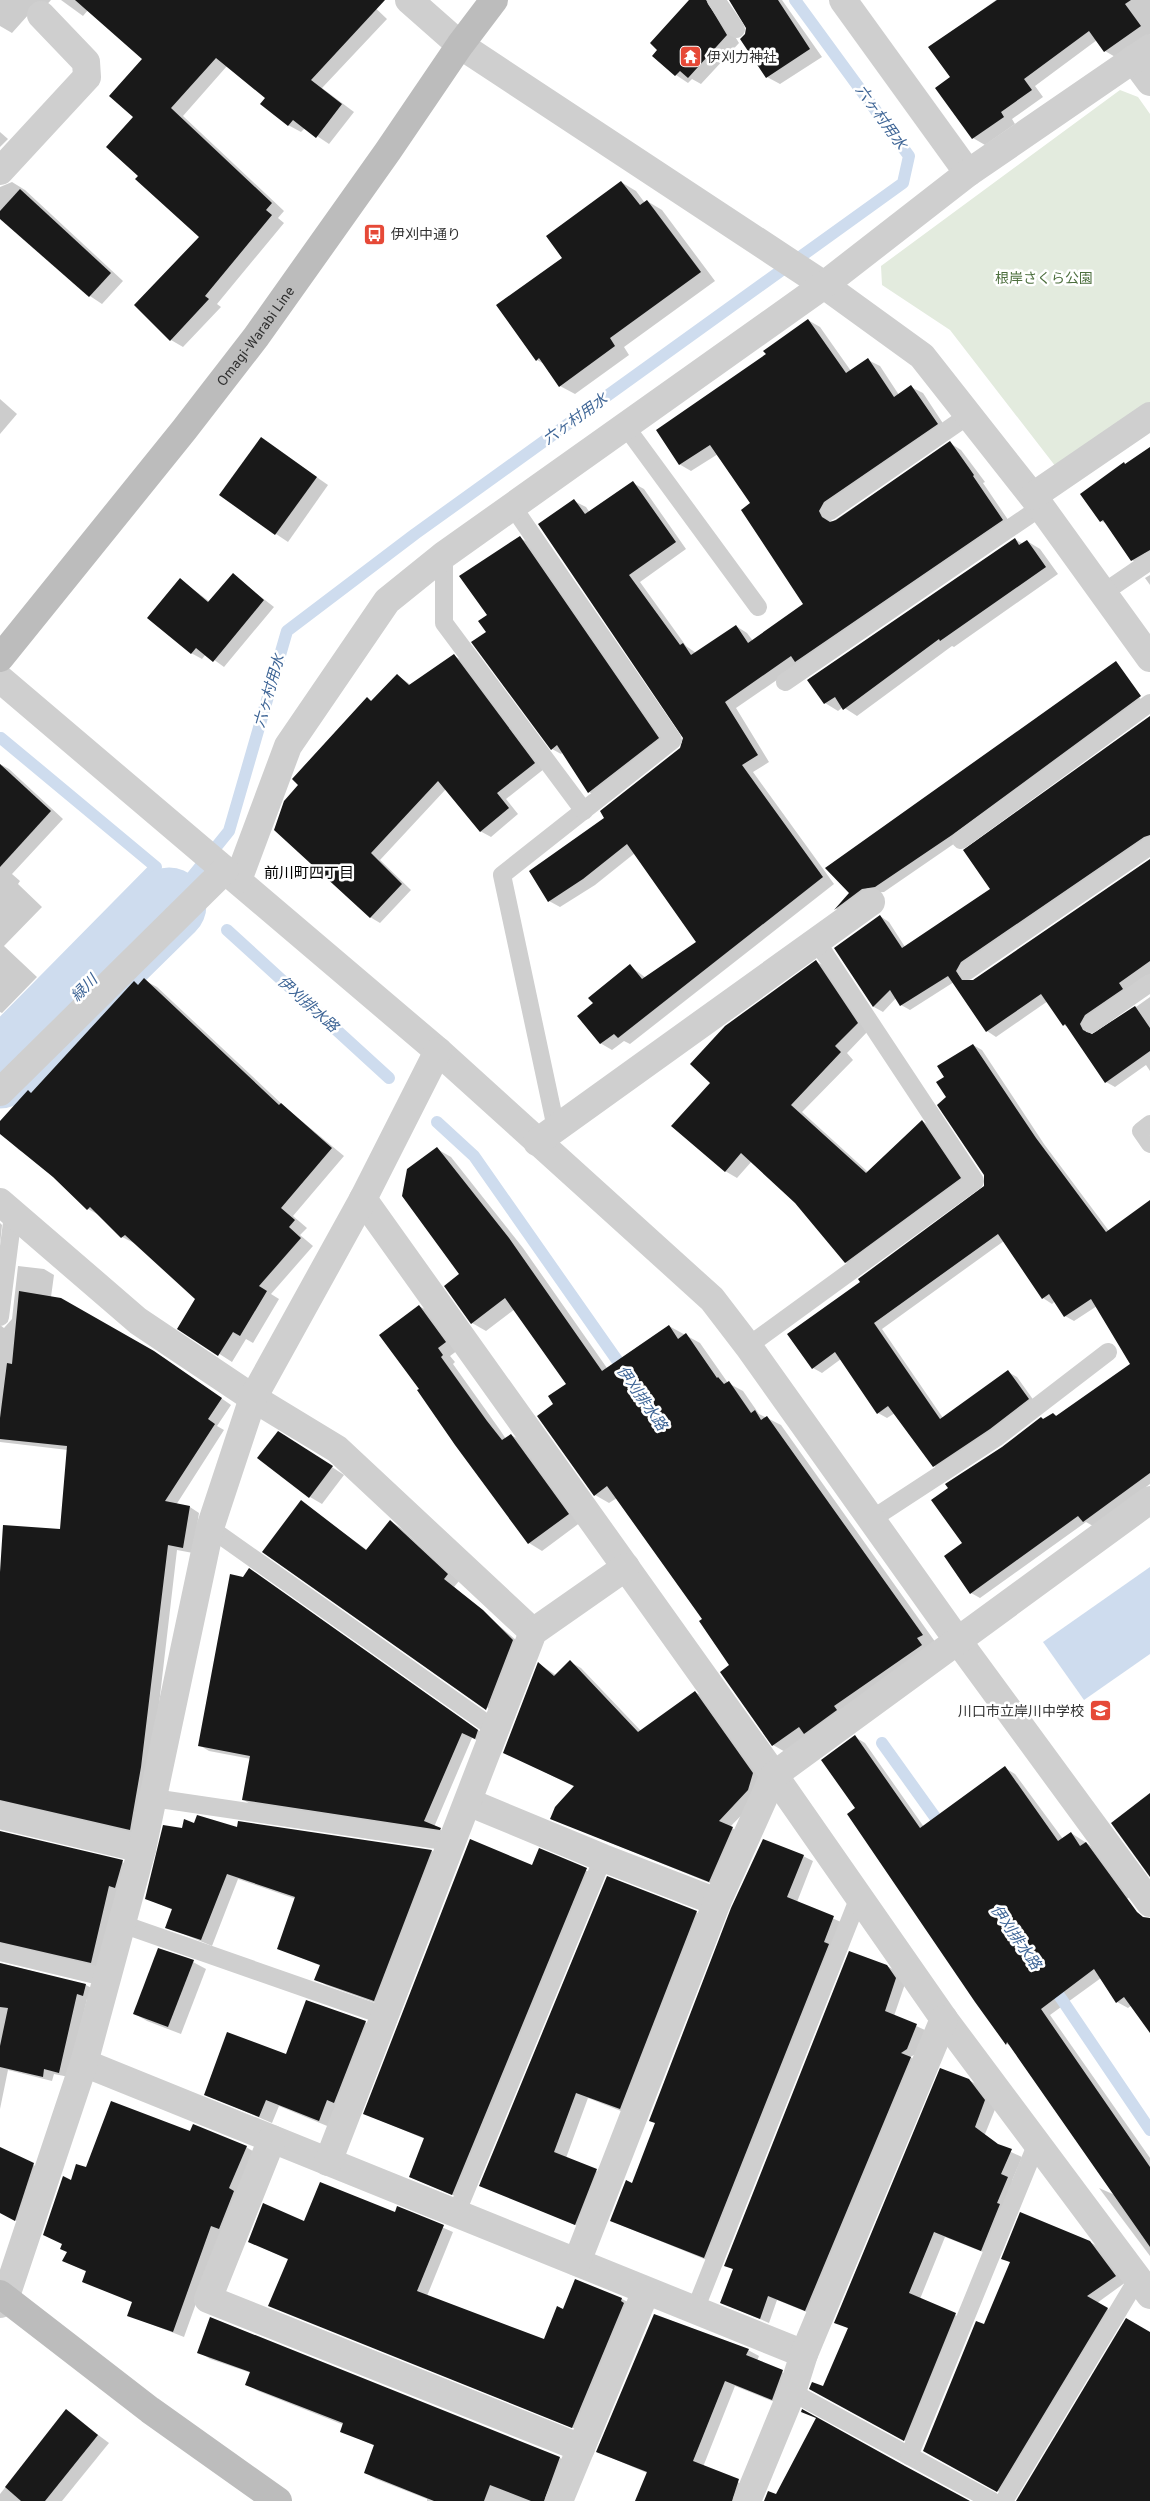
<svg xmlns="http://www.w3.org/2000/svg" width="1150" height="2501" font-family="Overpass,'Noto Sans JP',sans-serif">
	<rect width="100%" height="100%" fill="#fff"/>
	<polygon fill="#e3ebde" points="1120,90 1138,97 1150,114 1150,403 1056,467 950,330 882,285 881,266"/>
	<polygon fill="#cedcee" points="1150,1567 1150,1654 1084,1700 1043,1642"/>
	<g fill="#0003">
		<polygon points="0,0 51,0 35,18 29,14 12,33 0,26"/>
		<polygon points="61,0 367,0 387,19 322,88 354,112 329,144 305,128 301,132 288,125 267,98 227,66 183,116 284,211 278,218 284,223 217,304 221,307 183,347 171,340 201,237 140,176 135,117 144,59 88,10 83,16"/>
		<polygon points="690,0 722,0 718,9 739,43 701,84 692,79 688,83 676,75"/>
		<polygon points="730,0 782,0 822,57 780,84 767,77 747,34 746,23"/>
		<polygon points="996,0 1150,0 1150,34 1117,58 1105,51 1097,40 1035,86 1043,97 1012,119 1015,124 985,145 973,138 937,88 952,77 930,48"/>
		<polygon points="0,132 8,139 0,147"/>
		<polygon points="12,182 25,190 123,281 102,304 90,296 0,217 0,187"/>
		<polygon points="621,182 636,191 645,203 647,201 662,210 715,281 624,347 629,355 575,394 560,386 544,364 537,360 564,258"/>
		<polygon points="808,320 820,327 851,371 868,360 880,366 899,395 911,387 923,393 948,431 831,519 832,522 950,443 961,450 985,482 983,483 1013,527 800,664 736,708 769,762 753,772 834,884 630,1044 624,1041 612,1050 600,1043 595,1003 630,966 646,978 698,942 635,853 595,885 560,907 549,901 606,818 681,749 685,738 574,501 586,507 590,513 633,483 644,489 686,549 640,582 686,646 696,653 736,626 747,633 753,641 805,605 752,504 718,454 691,471 679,464 767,355"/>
		<polygon points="0,399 17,414 0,434"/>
		<polygon points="262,439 328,485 288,542 276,534"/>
		<polygon points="1150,448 1150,560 1141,565 1132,560 1107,524 1101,521"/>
		<polygon points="520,538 529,543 666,743 598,797 589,792 563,752 561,754 552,749 488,632 488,615"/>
		<polygon points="1015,539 1023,544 1027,541 1040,549 1058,574 954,647 952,646 857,716 843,707 838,711 825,703"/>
		<polygon points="233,575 274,607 224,667 206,654 202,659 191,653 181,580 210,602"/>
		<polygon points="1150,575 1150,585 1145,578"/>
		<polygon points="454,656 464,661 544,769 506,799 518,814 491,837 480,831 446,789 380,860 411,890 380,923 370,917 367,699 373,702 397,675 411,685"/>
		<polygon points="1120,671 1145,705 961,839 884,892 871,893 843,914 836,909 851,893"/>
		<polygon points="1150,719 1150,844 965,977 967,983 974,981 1150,860 1150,981 1089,1030 1091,1036 1098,1034 1150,997 1150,1071 1146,1065 1115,1087 1106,1082 1070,1028 1064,1025 1048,1001 996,1037 987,1031 954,982 910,1010 901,1005 897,997 883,1012 874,1007 835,948 880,916 889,922 905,947 992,889"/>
		<polygon points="0,764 9,769 63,819 12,874 20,881 18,884 42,907 4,946 37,977 2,1013 0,1012"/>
		<polygon points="817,962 829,969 869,1030 847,1053 853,1060 802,1112 868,1172 922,1121 934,1128 972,1186 857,1269 845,1262 796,1202 752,1161 737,1178 725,1171"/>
		<polygon points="144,980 157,987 286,1108 344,1156 293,1216 307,1228 300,1235 313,1246 271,1294 279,1299 253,1343 246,1339 232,1362 179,1328 197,1299 136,1244 122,1237 101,1216 88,1209 32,1157 19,1150 0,1132 0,1123 31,1094 135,983 139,986"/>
		<polygon points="973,1045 982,1050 1044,1144 1109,1231 1150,1202 1150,1484 1093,1526 1086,1522 980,1598 971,1593 964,1543 1044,1420 1054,1414 1057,1416 1131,1365 1097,1306 1074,1321 1065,1316 1055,1301 1052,1304 1043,1298 1004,1241 882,1329 943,1418 1008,1372 1017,1377 1037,1405 943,1471 934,1466 895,1413 887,1418 878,1413 841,1359 822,1373 813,1368 862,1282 986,1186 985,1175 947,1097 946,1077"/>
		<polygon points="437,1149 451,1157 523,1248 607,1368 669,1326 700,1343 728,1383 743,1391 759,1414 781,1425 936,1643 787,1753 773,1745 704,1619 617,1498 609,1503 595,1495 555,1405 567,1384 515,1309 486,1331 472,1323"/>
		<polygon points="0,1223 2,1225 0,1245"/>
		<polygon points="18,1266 44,1269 54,1275 51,1297 60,1299 164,1358 231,1405 217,1426 224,1430 176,1505 190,1507 199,1513 193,1553 177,1550 151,1773 140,1835 0,1808 0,1594 61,1530 68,1450 0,1442 0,1325 4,1328 12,1319"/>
		<polygon points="419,1306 432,1313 458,1350 450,1356 455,1362 453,1364 500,1430 506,1439 511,1435 524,1442 581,1522 542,1551 529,1543 456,1444 421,1389"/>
		<polygon points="291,1440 344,1475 322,1504 310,1497"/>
		<polygon points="301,1502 367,1550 390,1521 401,1528 459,1581 454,1587 524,1647 498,1715 264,1551"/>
		<polygon points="259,1576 488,1737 485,1744 472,1738 434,1827 450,1834 253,1806 244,1800 251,1759 209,1751 199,1745"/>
		<polygon points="570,1662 581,1668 641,1731 695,1692 706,1698 764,1780 759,1797 730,1827 744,1835 720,1887 552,1819 575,1787 516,1758 539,1664 556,1675"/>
		<polygon points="855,1737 865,1743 924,1827 1005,1768 1015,1774 1063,1839 1071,1833 1096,1849 1131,1896 1124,1901 1150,1941 1150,2031 1132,2005 1128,2008 1117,2002 1101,1978 1050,2015 1150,2158 1150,2256 1099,2188 1115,2195 1012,2046 1007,2044 976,2001 857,1808"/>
		<polygon points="195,1824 432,1851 442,1857 384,2006 326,1985 316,1979 321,1966 278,1948 296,1899 238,1879 212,1946 167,1927 173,1910 146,1898 183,1829"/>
		<polygon points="0,1832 122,1862 132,1867 101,1968 0,1954"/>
		<polygon points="540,1850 596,1875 462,2199 410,2177 425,2139 365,2114 533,1866"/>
		<polygon points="803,1856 813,1861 797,1902 843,1923 714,2263 611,2221 633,2184 656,2123"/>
		<polygon points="696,1912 708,1919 631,2115 588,2098 566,2158 608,2176 587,2230 481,2185"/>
		<polygon points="193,1962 206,1969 181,2034 147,2021 135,2014"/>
		<polygon points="0,1963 86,1985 95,1990 93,2001 87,1999 69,2077 54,2074 52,2081 8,2070 0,2109"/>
		<polygon points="887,1966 896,1971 905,1984 894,2016 925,2030 916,2054 910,2057 920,2063 814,2315 777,2300 769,2323 722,2303 734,2270 726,2265"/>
		<polygon points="365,2022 378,2029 332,2128 279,2106 272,2123 205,2094 286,2055"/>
		<polygon points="969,2080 981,2087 996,2107 983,2139 1022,2157 1012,2181 1018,2184 993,2256 945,2237 920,2299 966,2320 915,2446 822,2395 849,2329 836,2322"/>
		<polygon points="191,2133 246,2147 256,2153 222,2231 184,2337 128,2315 138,2304 87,2272 64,2261 68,2252 72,2182 87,2169"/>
		<polygon points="0,2148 43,2170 25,2225 0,2213"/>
		<polygon points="398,2208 453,2232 427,2296 544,2341 564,2310 622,2299 632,2304 583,2432 270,2306 289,2260 249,2241 305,2222 396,2214"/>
		<polygon points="1090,2242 1102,2249 1126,2282 1097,2303 1118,2315 1009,2497 935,2457 1011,2263 1003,2258"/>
		<polygon points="211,2318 560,2458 571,2464 557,2501 427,2501 427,2499 376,2479 365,2472 375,2446 342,2431 344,2425 258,2391 247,2384 251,2373 210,2359 199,2352"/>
		<polygon points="748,2350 759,2356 757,2361 793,2377 782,2405 735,2386 703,2467 744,2485 738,2501 636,2501 647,2473 598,2452"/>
		<polygon points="66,2411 109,2443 62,2501 0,2501 0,2494"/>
	</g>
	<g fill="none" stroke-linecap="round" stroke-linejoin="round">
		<g stroke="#cedcee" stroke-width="12">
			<polyline points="191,878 229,831 287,631 415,534 903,183 909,156 795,0"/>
			<polyline points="227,930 389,1078"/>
			<polyline points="0,1025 156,867 1,738"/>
			<polyline points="437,1122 474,1156 626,1373"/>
			<polyline points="882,1743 945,1831"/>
			<polyline points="1050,1982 1150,2130"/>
		</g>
		<polyline stroke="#cedcee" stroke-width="75" points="0,1071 169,905"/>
	</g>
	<g fill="#191919">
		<polygon points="75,0 385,0 311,80 342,104 316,138 293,120 288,126 260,104 265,98 216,58 171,108 272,203 266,210 272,215 205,296 209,299 170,341 134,305 199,237 135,179 138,176 106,147 133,117 109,96 142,59"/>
		<polygon points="689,0 706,0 727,35 688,78 680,71 675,76 652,56 657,50 650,43"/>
		<polygon points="729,0 778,0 810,49 766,78 740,39 745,34 746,28"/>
		<polygon points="997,0 1131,0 1125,4 1141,26 1104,52 1089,31 1024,79 1032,90 1001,112 1004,117 972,139 935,88 950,77 928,47"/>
		<polygon points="621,181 640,205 647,200 701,272 610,338 615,346 559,387 539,358 536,361 496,305 562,258 546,236"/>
		<polygon points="20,189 111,273 89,297 0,219 0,211"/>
		<polygon points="808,319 846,373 868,358 894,397 911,385 938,424 824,502 819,511 822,517 830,522 836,520 950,441 974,475 973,476 1003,520 795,662 791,656 725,702 758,755 742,765 823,877 618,1038 614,1034 600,1044 577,1016 593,1003 588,998 630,964 642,979 696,942 627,844 583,879 548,902 529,871 604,818 600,811 680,748 683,738 538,524 574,499 585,514 633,481 676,542 629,575 680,645 683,643 691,655 736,625 748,643 803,604 741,510 750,503 710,445 679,465 656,430 766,354 763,351"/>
		<polygon points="261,437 317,477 275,535 219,495"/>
		<polygon points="1150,447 1150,550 1131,561 1103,520 1100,522 1080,494 1124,462 1125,464"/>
		<polygon points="520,536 659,738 588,793 557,745 551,750 471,642 486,632 478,621 487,615 459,576"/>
		<polygon points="1015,538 1019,545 1027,540 1046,567 940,641 939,639 843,710 835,697 824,704 807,680"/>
		<polygon points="233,573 264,600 213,662 196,648 191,654 147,618 180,578 208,602"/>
		<polygon points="454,654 535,763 497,793 509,808 480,832 438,781 371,853 402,884 370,918 274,830 284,801 298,785 292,779 367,697 371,701 397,674 409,685"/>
		<polygon points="1116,661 1141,696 952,835 875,887 862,889 834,910 849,893 825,868"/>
		<polygon points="1150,716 1150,835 1144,837 961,962 956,971 962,980 973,980 1150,859 1150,961 1119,983 1123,989 1085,1015 1080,1024 1083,1030 1092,1034 1135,1006 1150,1028 1150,1051 1105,1083 1065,1024 1063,1026 1041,994 986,1032 948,976 900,1006 890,990 873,1007 834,948 880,915 902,948 990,889 963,850"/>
		<polygon points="0,764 51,811 0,867"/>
		<polygon points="816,960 858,1023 835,1046 841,1052 791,1105 866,1173 922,1120 961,1178 845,1263 795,1203 741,1153 725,1172 671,1126 710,1083 690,1064 725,1026"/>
		<polygon points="144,978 279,1105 281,1103 332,1148 281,1208 295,1220 289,1227 301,1238 259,1286 267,1291 240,1336 233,1332 218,1356 177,1329 195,1299 125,1235 121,1238 90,1207 87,1210 53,1177 0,1134 0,1121 28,1090 31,1093 134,981 138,985"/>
		<polygon points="973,1044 1036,1138 1106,1232 1150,1200 1150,1473 1083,1522 1078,1516 970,1594 944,1556 962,1543 931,1500 948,1488 945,1484 1002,1447 1041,1417 1043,1419 1053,1413 1056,1416 1130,1364 1091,1299 1064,1317 1049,1294 1042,1299 998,1234 874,1323 940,1419 1008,1370 1029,1399 990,1429 933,1467 888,1406 877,1414 835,1352 812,1369 787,1334 860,1282 858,1279 984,1186 984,1175 937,1105 946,1097 936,1082 944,1077 937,1066"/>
		<polygon points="437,1147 509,1238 602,1371 669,1325 678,1339 686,1333 717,1378 718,1377 724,1384 729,1381 751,1413 755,1410 761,1420 767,1416 923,1635 917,1638 922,1645 834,1706 837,1710 804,1734 799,1727 772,1746 720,1672 729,1665 699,1621 702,1619 607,1486 594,1496 537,1416 553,1404 548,1396 566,1384 505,1298 471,1324 444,1286 459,1274 402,1196 407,1169"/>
		<polygon points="19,1291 61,1298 154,1351 222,1398 208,1419 215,1424 165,1501 190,1506 183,1548 168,1545 141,1767 130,1830 0,1800 0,1572 3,1525 60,1529 67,1446 0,1439 0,1418 7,1363 12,1364"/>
		<polygon points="419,1305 446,1342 438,1348 443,1355 441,1357 487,1421 502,1440 511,1434 569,1514 528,1544 455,1445 417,1390 419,1389 379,1335"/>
		<polygon points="278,1431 333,1466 309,1498 257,1458"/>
		<polygon points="301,1500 366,1550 390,1520 448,1574 444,1579 483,1610 513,1640 486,1710 262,1552"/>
		<polygon points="249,1568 478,1730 475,1739 462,1733 424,1821 441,1828 440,1830 242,1800 250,1756 198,1746 230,1574 243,1577"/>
		<polygon points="570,1660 638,1732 695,1691 753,1773 748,1790 719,1821 733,1827 709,1882 550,1819 555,1807 574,1786 503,1753 538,1662 554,1676"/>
		<polygon points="855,1735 920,1828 1005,1766 1058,1841 1071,1832 1080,1846 1086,1842 1137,1912 1143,1917 1150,1918 1150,2033 1124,1997 1116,2003 1094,1969 1041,2009 1150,2167 1150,2247 1007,2042 1006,2045 975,2002 847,1814 855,1808 821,1760"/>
		<polygon points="1150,1793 1150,1877 1111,1823"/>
		<polygon points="197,1815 237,1827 238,1821 432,1850 374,2001 314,1980 320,1965 277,1949 295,1897 227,1874 201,1940 165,1928 172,1909 145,1899 163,1825 182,1828 184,1819 194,1823"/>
		<polygon points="0,1831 123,1860 115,1888 109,1886 91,1963 0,1942"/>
		<polygon points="470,1839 532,1865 539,1848 587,1868 452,2195 409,2177 424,2138 363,2114"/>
		<polygon points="763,1839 804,1855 787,1897 834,1916 824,1942 829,1944 704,2258 610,2221 626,2180 632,2183 655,2123 649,2121 731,1908"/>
		<polygon points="607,1876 697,1911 620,2109 576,2093 554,2152 597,2169 575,2225 479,2186"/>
		<polygon points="158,1948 194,1960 168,2027 133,2014"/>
		<polygon points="849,1951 887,1965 896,1978 885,2011 917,2024 907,2049 901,2053 911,2057 805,2311 768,2296 760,2319 720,2303 733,2269 724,2266"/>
		<polygon points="0,1963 86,1984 83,1996 77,1994 59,2073 44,2069 43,2077 0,2067 0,2046 8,2008 0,2007"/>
		<polygon points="306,2000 366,2021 334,2103 327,2100 319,2121 266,2100 259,2117 204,2095 227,2032 286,2054"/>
		<polygon points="940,2068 969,2079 985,2100 975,2127 998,2144 1012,2149 1001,2174 1008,2177 997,2203 1000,2204 981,2251 934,2232 909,2293 956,2313 904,2441 809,2389 812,2382 823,2386 848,2328 834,2323"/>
		<polygon points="111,2101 190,2131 193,2124 247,2146 229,2188 234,2191 219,2229 211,2226 173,2332 127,2316 132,2302 82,2282 86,2271 62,2261 67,2252 60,2249 62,2244 43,2235 63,2176 71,2180 76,2164 86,2167"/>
		<polygon points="0,2147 34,2163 15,2221 0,2213"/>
		<polygon points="320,2182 395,2212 397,2206 444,2225 417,2291 544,2339 557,2306 563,2309 575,2279 622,2298 621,2301 624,2303 572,2428 268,2306 288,2259 248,2242 263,2203 304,2221"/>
		<polygon points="1020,2212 1090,2241 1116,2276 1087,2296 1108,2308 997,2492 923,2451 976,2321 984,2324 1010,2262 1001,2259"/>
		<polygon points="654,2314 749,2349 746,2355 783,2370 772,2400 725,2381 693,2461 739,2479 732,2501 635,2501 647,2472 596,2452"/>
		<polygon points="210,2317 560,2457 544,2501 531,2501 490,2485 484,2501 434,2501 364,2473 374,2445 340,2432 343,2423 245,2385 250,2372 197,2353"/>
		<polygon points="1126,2318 1150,2332 1150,2501 1016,2501"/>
		<polygon points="66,2409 98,2435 45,2501 21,2501 5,2487"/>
		<polygon points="802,2409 905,2466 970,2501 764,2501 768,2491 776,2494 816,2418 801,2412"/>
	</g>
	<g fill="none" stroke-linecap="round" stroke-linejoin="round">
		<g stroke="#cfcfcf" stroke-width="18">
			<polyline points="716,0 736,29"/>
			<polyline points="626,427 758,607"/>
			<polyline points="513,507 673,740 502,875 556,1128"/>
			<polyline points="830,511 969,415"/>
			<polyline points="444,555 444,623 584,811"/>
			<polyline points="1103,593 1150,561"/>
			<polyline points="785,682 1041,507"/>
			<polyline points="961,840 1150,703"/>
			<polyline points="967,971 1150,846"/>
			<polyline points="1091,1024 1150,983"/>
			<polyline points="1150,1124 1141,1131 1150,1144"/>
			<polyline points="0,1317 13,1215"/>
			<polyline points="748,1346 975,1181 817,942"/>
			<polyline points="872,1519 996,1438 1108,1352"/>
			<polyline points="210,1528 496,1730"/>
			<polyline points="153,1798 451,1842"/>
			<polyline points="122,1924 385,2016"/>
			<polyline points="0,1952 108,1978"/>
			<polyline points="456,2214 603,1858"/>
			<polyline points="695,2310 859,1897"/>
			<polyline points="792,2392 992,2501"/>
			<polyline points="909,2456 1037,2143"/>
			<polyline points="1004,2501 1138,2278"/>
		</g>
		<g stroke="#cfcfcf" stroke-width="28">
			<polyline points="409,0 460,45 824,285 922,356 1041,507 1150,658"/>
			<polyline points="843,0 968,173"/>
			<polyline points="1133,59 1150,82"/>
			<polyline points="0,171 87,77 86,62 41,15"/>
			<polyline points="1033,496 1150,416"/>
			<polyline points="0,679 438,1051 712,1299 748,1346 958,1641 1150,1903"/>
			<polyline points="238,880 288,746 387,601 444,555 824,285 968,173 1150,48"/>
			<polyline points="0,1092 225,870"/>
			<polyline points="537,1142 871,902"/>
			<polyline points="363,1199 774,1775 944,2019 1150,2295"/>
			<polyline points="0,1202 138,1321 253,1398 337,1449 533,1632"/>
			<polyline points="468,1802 603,1858 717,1902"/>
			<polyline points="0,1815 142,1849"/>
			<polyline points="84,2063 804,2354"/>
			<polyline points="272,2139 208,2299 581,2448"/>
			<polyline points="328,2162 533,1632 626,1567"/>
			<polyline points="577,2262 717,1902 774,1775 1150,1500"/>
			<polyline points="0,2304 5,2299 84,2063 142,1849 210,1528 253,1398 363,1199 438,1051"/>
			<polyline points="559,2501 646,2291"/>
			<polyline points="747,2501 792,2392 804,2354 944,2019"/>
		</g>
		<g stroke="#bcbcbc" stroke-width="28">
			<path id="s1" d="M0,658l184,-228 72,-93 132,-186 72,-106 34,-45"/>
			<polyline points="0,2294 150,2410 278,2501"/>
		</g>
	</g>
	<defs>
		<symbol id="temple-square" viewBox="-11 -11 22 22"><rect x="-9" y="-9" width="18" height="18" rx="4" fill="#e64937" stroke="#fff"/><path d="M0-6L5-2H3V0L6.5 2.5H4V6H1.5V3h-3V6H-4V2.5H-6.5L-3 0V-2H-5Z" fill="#fff"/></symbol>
		<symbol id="bus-square" viewBox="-11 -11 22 22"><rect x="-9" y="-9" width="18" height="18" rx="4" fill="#e64937" stroke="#fff"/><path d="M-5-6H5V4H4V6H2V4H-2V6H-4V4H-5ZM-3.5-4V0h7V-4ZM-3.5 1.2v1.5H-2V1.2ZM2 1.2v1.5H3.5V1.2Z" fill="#fff"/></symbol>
		<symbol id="school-square" viewBox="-11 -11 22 22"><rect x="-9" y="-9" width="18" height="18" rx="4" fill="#e64937" stroke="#fff"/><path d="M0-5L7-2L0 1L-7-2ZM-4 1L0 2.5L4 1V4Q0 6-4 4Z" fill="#fff"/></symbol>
	</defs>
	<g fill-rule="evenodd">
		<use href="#temple-square" x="678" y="44" width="25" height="25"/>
		<use href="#bus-square" x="362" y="222" width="25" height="25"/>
		<use href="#school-square" x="1088" y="1698" width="25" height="25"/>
	</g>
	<g text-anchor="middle" stroke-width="5" stroke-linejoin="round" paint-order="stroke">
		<g font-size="14" fill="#323232" stroke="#fff" text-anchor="start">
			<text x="707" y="62">伊刈力神社</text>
			<text x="391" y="239">伊刈中通り</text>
			<text x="1084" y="1716" text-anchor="end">川口市立岸川中学校</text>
		</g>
		<g font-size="14" fill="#4d6f3e" stroke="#fff">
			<text x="1044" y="283">根岸さくら公園</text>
		</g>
		<g font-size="14" fill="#323232" stroke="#fff">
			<text dy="5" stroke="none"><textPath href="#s1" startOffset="411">Omagi-Warabi Line</textPath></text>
		</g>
		<g font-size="15" font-style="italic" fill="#3e6596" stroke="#fff">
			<text transform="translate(881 117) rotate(54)" y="5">六ヶ村用水</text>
			<text transform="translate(575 419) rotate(-36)" y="5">六ヶ村用水</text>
			<text transform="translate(269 691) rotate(-74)" y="5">六ヶ村用水</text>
			<text transform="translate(84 988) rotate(-45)" y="5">緑川</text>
			<text transform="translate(308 1004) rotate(42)" y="5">伊刈排水路</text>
			<text transform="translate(642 1398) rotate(55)" y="5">伊刈排水路</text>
			<text transform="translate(1016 1937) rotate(55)" y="5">伊刈排水路</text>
		</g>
		<g font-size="15" fill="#000" stroke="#fff">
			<text x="309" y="878">前川町四丁目</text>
		</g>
	</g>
</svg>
